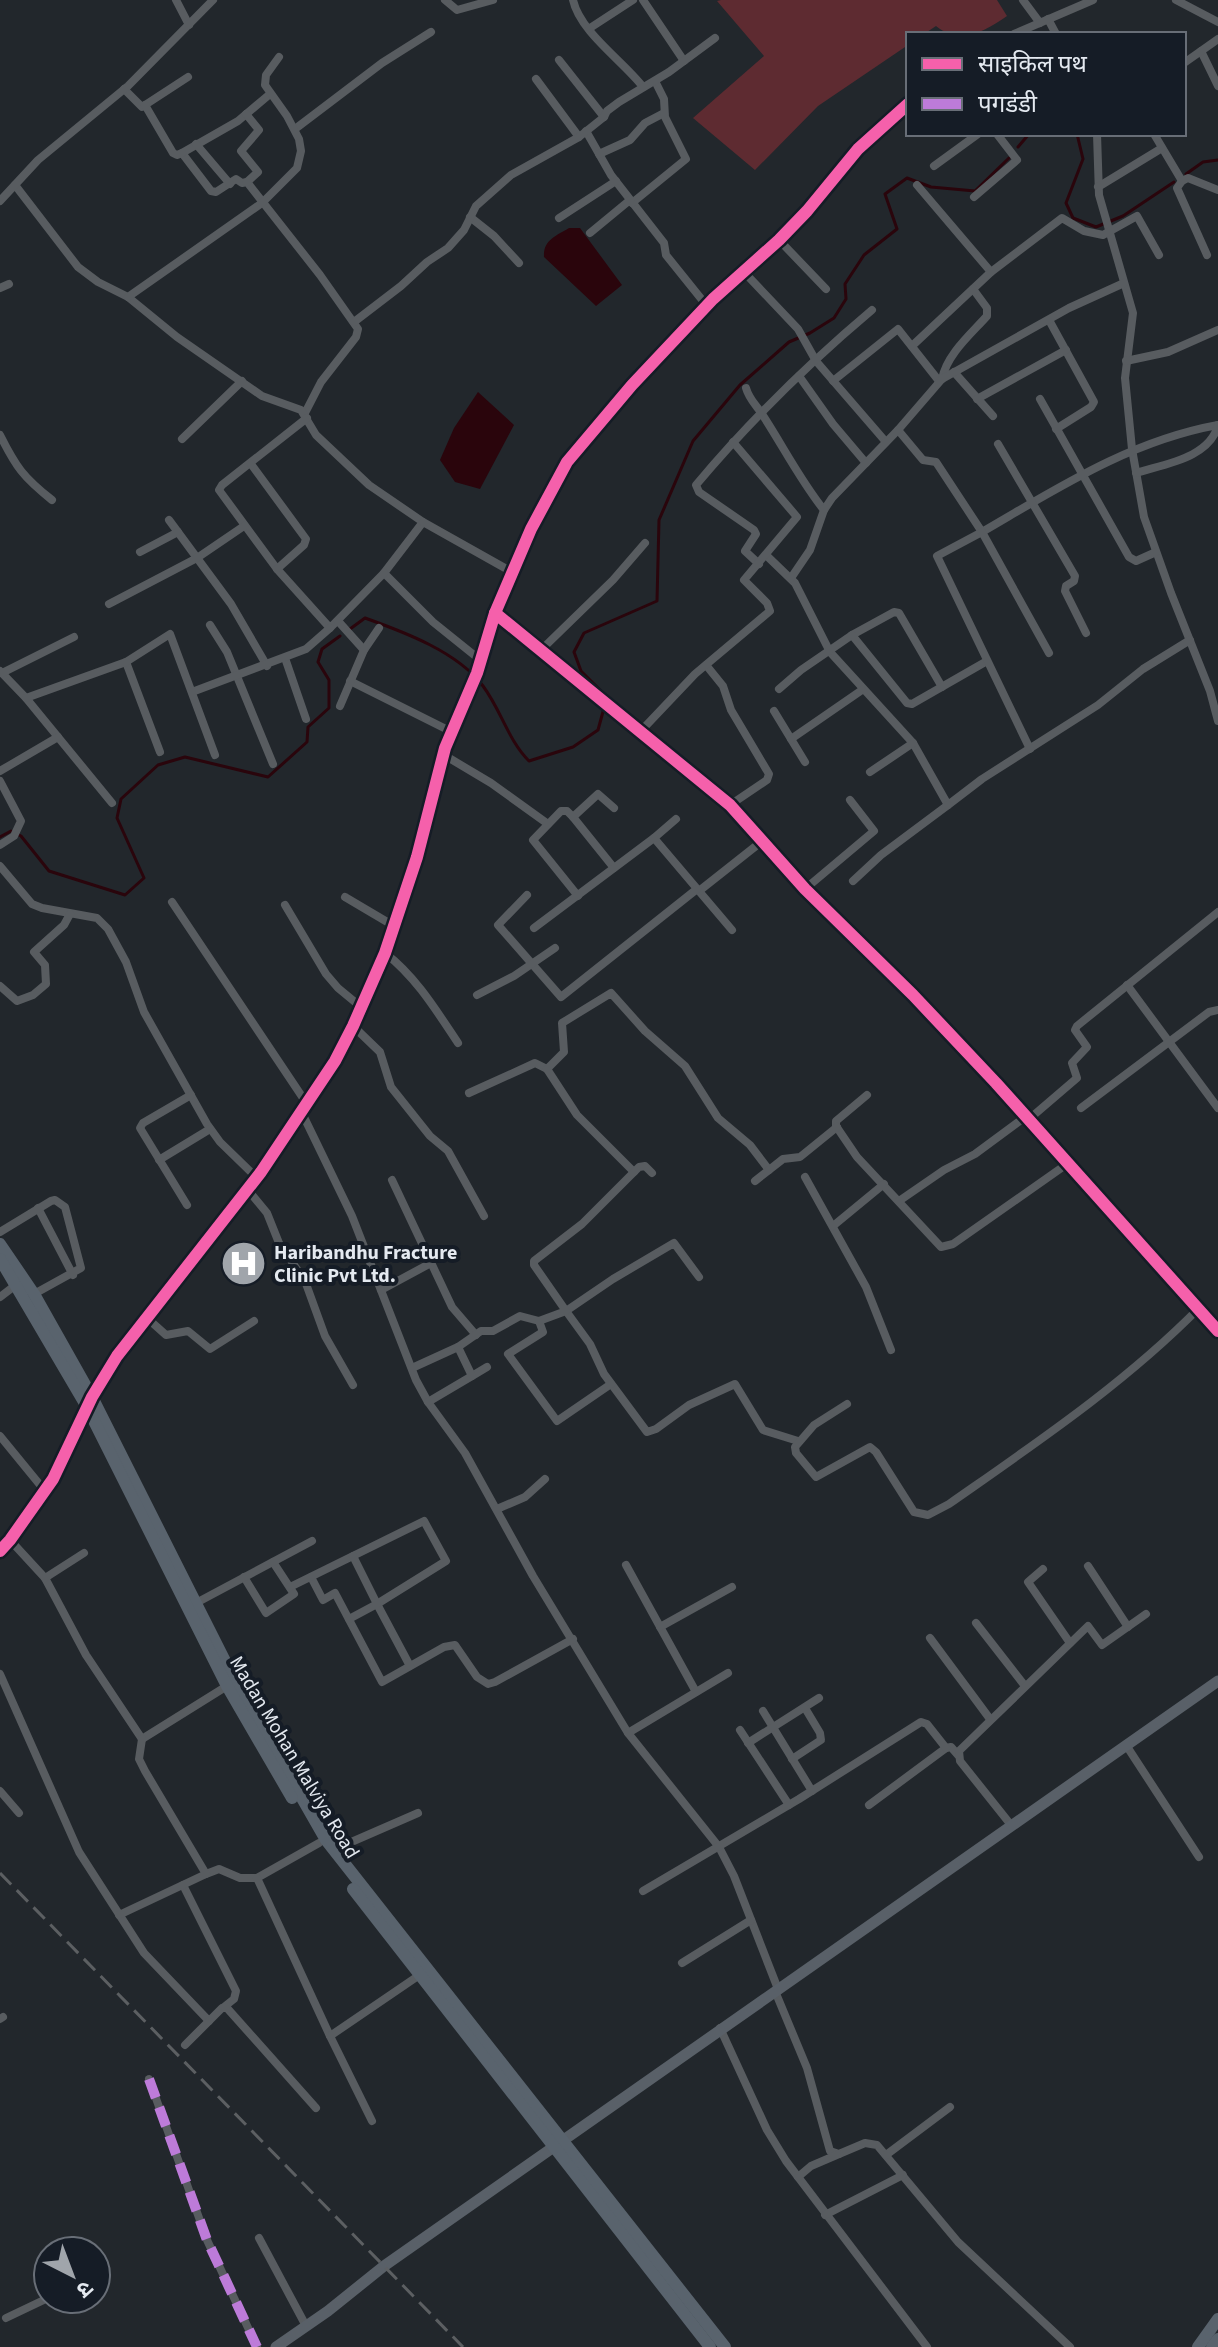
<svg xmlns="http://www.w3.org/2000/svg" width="1218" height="2347" font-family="'Source Sans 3','Noto Sans Devanagari',sans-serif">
	<rect width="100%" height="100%" fill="#22272c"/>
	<path fill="#5e2b31" d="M721,0h276l10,16c-22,15 -46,30 -71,10l-12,8h-16v11l-90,61 -63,64 -62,-52 71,-62 -47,-55z"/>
	<g fill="#2a050c">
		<path d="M569,228h11l42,57 -26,21 -52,-49c-1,-17 12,-21 25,-29z"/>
		<polygon points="478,392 514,425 480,489 455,482 440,460 454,428"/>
	</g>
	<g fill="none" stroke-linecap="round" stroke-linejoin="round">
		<g stroke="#2a050c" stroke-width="3">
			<polyline points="1077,134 1083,159 1066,203 1073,218 1096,227 1123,216 1174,182"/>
			<polyline points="1018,147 1029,134"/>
			<polyline points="1186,174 1203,162 1218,160"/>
			<path d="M350,629l15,-11c39,14 93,34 118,68 18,24 25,54 46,75l44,-14 25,-17 9,-33 -26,-26 -7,-19 10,-19 73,-32 2,-81 34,-79 47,-56 49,-43 21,-9 24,-15 12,-19 -1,-15 19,-29 33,-26 -12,-35 22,-16 24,9 44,4 34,-33"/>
			<polyline points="0,837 11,831 21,836 49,871 125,895 144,878 117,818 121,799 158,765 185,757 268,777 307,742 308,727 329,708 329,680 318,662 322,649 340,636"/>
		</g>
		<g stroke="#585c60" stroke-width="8">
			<polyline points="176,0 189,25"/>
			<polyline points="445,0 457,10 493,0"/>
			<path d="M573,0c7,32 50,61 70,87"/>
			<polyline points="643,0 684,61"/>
			<polyline points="1023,0 1040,23"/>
			<polyline points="1176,0 1218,22"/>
			<polyline points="1048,19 1056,34"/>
			<polyline points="590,28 633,0"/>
			<polyline points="1014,34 1093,0"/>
			<polyline points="1201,51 1218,86"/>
			<polyline points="559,60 604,117"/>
			<polyline points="1184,63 1218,39"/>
			<polyline points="536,79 579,137"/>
			<polyline points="124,89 142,107 188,77"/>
			<polyline points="270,94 238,121 182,153 211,191 216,192 236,179 242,183 247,182 320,275 358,329 356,337 321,382 305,413"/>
			<polyline points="145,105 173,153 177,155 182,153"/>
			<polyline points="246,114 259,130 241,151 258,172 247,182"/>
			<polyline points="295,129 382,63 431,32"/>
			<polyline points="586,131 611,175 664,243 666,255 707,306"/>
			<polyline points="1097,134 1099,195 1133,313 1125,378 1132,449 1144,517 1171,593 1210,691 1218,721"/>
			<polyline points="1154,134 1182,181"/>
			<polyline points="196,144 230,184"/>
			<polyline points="599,154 630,140 645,123 664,113"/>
			<polyline points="934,166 978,134"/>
			<polyline points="15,185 78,267 98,282 128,297 177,337 262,396 301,410 316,435 369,485 423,522 384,573 433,622 479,659"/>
			<polyline points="917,185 991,272"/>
			<polyline points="1098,187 1162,148"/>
			<polyline points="974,197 1017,160 997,134"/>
			<polyline points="0,201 38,160 128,86 213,0"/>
			<polyline points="632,203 686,159 665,117 664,99 655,81"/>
			<polyline points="470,217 494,236 519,263"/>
			<polyline points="559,218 616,181"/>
			<polyline points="590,233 630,200"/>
			<polyline points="779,240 826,289"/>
			<polyline points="1207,255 1177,188 1182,181 1188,178 1218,190"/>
			<polyline points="744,272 798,329 816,361 886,442"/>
			<polyline points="0,288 9,284"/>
			<polyline points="128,297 262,203 297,168 301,151 299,139 287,116 265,85 266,75 279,57"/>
			<polyline points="1049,320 1094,402 1091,407 1056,429"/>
			<polyline points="354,322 401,286 427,262 448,248 464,230 476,206 511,175 579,137 604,117 607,111 619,102 669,72 715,38"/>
			<polyline points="912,346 991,272 1062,218 1084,231 1103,235 1137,216 1159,255"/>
			<polyline points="1126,361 1168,352 1218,330"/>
			<polyline points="954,372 993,416"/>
			<polyline points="799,376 833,424 866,463"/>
			<path d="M942,379c5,-25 29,-45 45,-63v-8l-14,-19"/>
			<polyline points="833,381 898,329 939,381"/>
			<path d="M746,388c3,11 10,17 16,26 21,32 38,66 62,96"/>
			<polyline points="977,399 1066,350"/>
			<polyline points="1040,399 1129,557 1136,561 1156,552"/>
			<polyline points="307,418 222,485 219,490 277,569 330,628 384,573"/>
			<path d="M898,430l25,30 13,2 46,70c76,-44 148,-91 236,-107"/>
			<path d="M0,435c16,32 23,42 52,65"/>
			<polyline points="182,439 242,381"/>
			<polyline points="998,444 1075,576 1074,581 1066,586 1065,591 1086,633"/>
			<polyline points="251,464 306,539 304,545 277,569"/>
			<path d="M1136,473c28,-9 74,-15 82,-48"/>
			<polyline points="169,520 231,604 267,666"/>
			<polyline points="423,522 512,572"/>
			<polyline points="140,552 178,532"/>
			<polyline points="767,556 795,583 830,652 913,743 948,805 982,779 1098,705 1143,669 1190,640"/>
			<path d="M759,564l-14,-13 11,-17 -2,-4 -55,-38 -3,-7c53,-63 113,-122 176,-175"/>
			<polyline points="791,578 810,550 824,510 832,498 898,430 942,379 1069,308 1124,283"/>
			<polyline points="109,604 197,558 244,526"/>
			<polyline points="495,613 730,805 805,889 913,995 996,1083 1218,1331"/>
			<polyline points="338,621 364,650"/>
			<polyline points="210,625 227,652 273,764"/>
			<polyline points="852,635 894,612 899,613 942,687"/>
			<polyline points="540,651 613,580 645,543"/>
			<polyline points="285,658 306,719"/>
			<polyline points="126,662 160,752"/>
			<polyline points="706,665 723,686 731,710 769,774 767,780 730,805"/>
			<polyline points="0,671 26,698 112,803"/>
			<polyline points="2,673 74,637"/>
			<polyline points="350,681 452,732"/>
			<polyline points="779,689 801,670 852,635 907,703 912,704 987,661"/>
			<polyline points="192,692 306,649 330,628"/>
			<polyline points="26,698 126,662 170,634 215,755"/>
			<polyline points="340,706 364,650 379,628"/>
			<polyline points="774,711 805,762"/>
			<polyline points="639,733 695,674 770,611 767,603 744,580 797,517 733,442"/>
			<polyline points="791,739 862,690"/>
			<polyline points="1030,749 937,556 982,532 1049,653"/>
			<polyline points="444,755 491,783 548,824"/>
			<polyline points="0,771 58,737"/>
			<polyline points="870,772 913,743"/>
			<polyline points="0,781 21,821 14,836 0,845"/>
			<polyline points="573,817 598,794 614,808"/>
			<polyline points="654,838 732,930"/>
			<polyline points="0,866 32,904 42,908 97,918 108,929 126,962 144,1012 207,1124 220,1142 257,1178"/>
			<polyline points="853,881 881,855 948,805"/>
			<polyline points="805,889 874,831 850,800"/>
			<polyline points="699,891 761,842"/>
			<polyline points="527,895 498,925 561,997 697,889"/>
			<polyline points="578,896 533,840 561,811 567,811 573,817 614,868"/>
			<polyline points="345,897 394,926"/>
			<polyline points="172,902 307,1104"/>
			<polyline points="285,905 326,974 338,988 361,1007"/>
			<polyline points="534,928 654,838 676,819"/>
			<path d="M385,953c31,24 51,57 73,90"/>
			<polyline points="1127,985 1218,1108"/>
			<polyline points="0,986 17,1001 33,995 46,984 45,965 34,952 64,925 70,914"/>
			<polyline points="477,995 514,976 555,948"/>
			<polyline points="353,1026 380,1052 391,1087 430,1136 448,1151 484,1216"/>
			<polyline points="469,1093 535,1063 547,1069"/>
			<polyline points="867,1095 836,1121 836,1126 857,1157 941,1247 953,1244 1067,1164"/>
			<polyline points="1081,1108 1209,1012 1218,1010"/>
			<polyline points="302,1113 352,1216 416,1380 428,1402 465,1453 533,1576 628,1733 719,1847 734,1876 778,1989"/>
			<polyline points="1028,1120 1077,1078 1072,1063 1087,1047 1075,1030 1077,1026 1218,912"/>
			<polyline points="159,1160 210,1129"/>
			<polyline points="634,1172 577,1115 547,1069 564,1052 562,1023 611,993 645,1031 685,1066 718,1118 750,1145 769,1170"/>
			<polyline points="805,1177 866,1287 891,1350"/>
			<polyline points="392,1180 452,1307 476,1335"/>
			<polyline points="755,1181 783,1159 800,1157 837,1127"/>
			<polyline points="248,1190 267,1213 279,1243 305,1281 325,1336 353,1385"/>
			<polyline points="899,1201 944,1170 975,1154 1025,1117"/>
			<polyline points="187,1205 140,1128 143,1123 191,1095"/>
			<polyline points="38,1208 73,1275"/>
			<polyline points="833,1226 884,1184"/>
			<polyline points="0,1232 51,1201 55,1200 65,1207 81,1268 34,1294"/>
			<polyline points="699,1277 674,1243 613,1279 566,1311 590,1344 604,1374 647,1432 656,1429 689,1405 735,1384 763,1430 798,1441"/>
			<polyline points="381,1290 431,1263"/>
			<polyline points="0,1297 17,1284"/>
			<polyline points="147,1318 166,1335 188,1331 210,1349 254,1321"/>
			<polyline points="539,1321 543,1332 508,1354 557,1421 611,1384"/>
			<polyline points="412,1368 458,1347"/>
			<polyline points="472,1376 487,1367"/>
			<polyline points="428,1402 472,1376 458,1347 481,1331 493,1331 520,1316 539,1321 566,1311 534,1265 534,1261 582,1224 639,1167 645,1166 652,1173"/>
			<path d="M847,1404l-33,21 -19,22 1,6 20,24 54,-30 6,5 38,60 14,3 21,-11c87,-61 175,-120 250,-196"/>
			<polyline points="0,1436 45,1491"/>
			<polyline points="497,1509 525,1497 545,1479"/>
			<polyline points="10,1540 45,1578 86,1655 142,1739 227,1686"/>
			<polyline points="0,1551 10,1540 53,1479 92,1397 117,1356 261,1172 335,1061 353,1026 385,953 417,857 445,748 477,673 495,613 531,529 567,462 632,385 713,299 779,240 807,211 858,149 908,104"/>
			<polyline points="626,1565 696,1692"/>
			<polyline points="1088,1566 1128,1627"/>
			<polyline points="1043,1569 1028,1582 1070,1643"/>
			<polyline points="244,1577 266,1613 294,1594 273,1562"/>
			<polyline points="311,1577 323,1600 335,1593 382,1682 444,1647 455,1645 477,1677 488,1684 495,1682 573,1639"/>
			<polyline points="45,1578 84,1553"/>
			<polyline points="290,1587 424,1521 446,1561 377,1604 410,1666"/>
			<polyline points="196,1603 312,1541"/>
			<polyline points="349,1619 377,1604 353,1556"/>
			<polyline points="976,1623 1025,1686"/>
			<polyline points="660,1627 732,1587"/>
			<polyline points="930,1638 990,1719"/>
			<polyline points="0,1674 79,1852 144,1953 209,2021 222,2008 227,2008 316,2108"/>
			<polyline points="763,1711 812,1791"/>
			<polyline points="740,1730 789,1805"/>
			<polyline points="628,1733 728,1673"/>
			<polyline points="748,1743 819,1698"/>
			<polyline points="1126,1745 1199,1857"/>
			<polyline points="792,1759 821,1740 820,1733 805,1708"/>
			<polyline points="0,1791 19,1813"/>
			<polyline points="869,1805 946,1748 951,1747 958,1755"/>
			<polyline points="1011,1825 960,1761 959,1751 1088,1626 1102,1645 1146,1614"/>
			<polyline points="333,1850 418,1813"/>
			<polyline points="206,1874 219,1869 240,1878 257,1878 319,1843"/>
			<polyline points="257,1878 330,2036 372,2121"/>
			<polyline points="183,1885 236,1991 234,1999 224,2007"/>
			<polyline points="643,1891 799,1799 921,1722 927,1724 946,1748"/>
			<polyline points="119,1915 206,1874 145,1771 139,1759 142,1739"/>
			<polyline points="682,1963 751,1920"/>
			<polyline points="775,1991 807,2068 830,2151 839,2154 865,2143 877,2145 958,2242 1070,2347"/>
			<polyline points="0,2019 3,2017"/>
			<polyline points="720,2028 767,2130 786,2161 927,2347"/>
			<polyline points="330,2036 421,1974"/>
			<polyline points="185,2045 209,2021"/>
			<polyline points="149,2079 207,2240 257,2347"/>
			<polyline points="886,2155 950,2107"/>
			<polyline points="798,2177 811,2166 839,2154"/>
			<polyline points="825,2215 903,2175"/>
			<polyline points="259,2238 306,2326"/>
			<polyline points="6,2318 48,2298"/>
		</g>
		<polyline stroke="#596068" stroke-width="11" points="276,2347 328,2311 384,2266 1218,1681"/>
		<g stroke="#59636d" stroke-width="12">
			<polyline points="0,1244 34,1294 92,1397 235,1681 326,1840 725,2347"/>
			<polyline points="0,1259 87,1407 227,1686 292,1798"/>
			<polyline points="353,1889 710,2347"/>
			<polyline points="1198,2347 1218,2319"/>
			<polyline points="1212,2347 1218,2339"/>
		</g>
		<polyline stroke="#5c5f62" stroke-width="3" stroke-dasharray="16 8" stroke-linecap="butt" points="0,1873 463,2347"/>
		<polyline stroke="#bd7bd9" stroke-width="10" stroke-dasharray="20 10" stroke-linecap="butt" points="149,2079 207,2240 257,2347"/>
		<defs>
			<g id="cycleway">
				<polyline points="495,613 730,805 805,889 913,995 996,1083 1218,1331"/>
				<polyline points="0,1551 10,1540 53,1479 92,1397 117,1356 261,1172 335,1061 353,1026 385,953 417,857 445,748 477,673 495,613 531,529 567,462 632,385 713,299 779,240 807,211 858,149 908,104"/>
			</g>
		</defs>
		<use href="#cycleway" stroke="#151c26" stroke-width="17"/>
		<use href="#cycleway" stroke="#f560ab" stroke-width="12"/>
	</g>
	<defs>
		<symbol id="hospital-disc" viewBox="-11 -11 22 22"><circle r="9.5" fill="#a0a5ab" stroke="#151c26"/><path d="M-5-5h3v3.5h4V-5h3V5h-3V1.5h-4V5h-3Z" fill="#fff"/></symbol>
	</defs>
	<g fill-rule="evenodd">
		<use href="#hospital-disc" x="218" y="1238" width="51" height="51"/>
	</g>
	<g text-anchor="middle" stroke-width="8" stroke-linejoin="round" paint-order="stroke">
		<g font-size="20" font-weight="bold" fill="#e4e9f0" stroke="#151c26" text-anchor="start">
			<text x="274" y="1259">Haribandhu Fracture<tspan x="274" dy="23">Clinic Pvt Ltd.</tspan></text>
		</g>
		<g font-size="20" fill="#e4e9f0" stroke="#151c26">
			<text transform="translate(295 1757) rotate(59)" y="7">Madan Mohan Malviya Road</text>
		</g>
	</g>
	<rect x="906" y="32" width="280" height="104" fill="#151c26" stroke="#686e77" stroke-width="2"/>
	<rect x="922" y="58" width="40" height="12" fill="#f560ab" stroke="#686e77" stroke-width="2"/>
	<text x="978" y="72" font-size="24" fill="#e4e9f0">साइकिल पथ</text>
	<rect x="922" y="98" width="40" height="12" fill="#bd7bd9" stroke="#686e77" stroke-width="2"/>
	<text x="978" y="112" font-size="24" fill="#e4e9f0">पगडंडी</text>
	<g transform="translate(72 2275) rotate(138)"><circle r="38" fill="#151c26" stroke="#686e77" stroke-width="2"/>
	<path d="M0-6L14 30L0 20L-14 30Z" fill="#a0a5ab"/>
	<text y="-12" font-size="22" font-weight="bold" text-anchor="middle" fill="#e4e9f0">उ</text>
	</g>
</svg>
